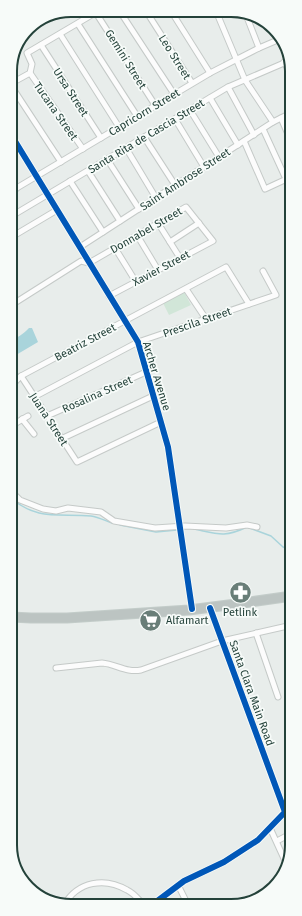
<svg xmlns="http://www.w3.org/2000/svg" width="302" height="916" font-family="'Fira Sans',sans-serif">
	<rect width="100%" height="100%" fill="#e8edeb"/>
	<polygon fill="#d1e6d8" points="184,292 191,305 169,315 163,303"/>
	<path fill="#a9d4db" d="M29,328h3l6,14 -22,13 -6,-9v-4c7,-5 14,-8 19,-14z"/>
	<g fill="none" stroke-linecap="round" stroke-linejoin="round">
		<g stroke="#a9d4db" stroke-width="1.5">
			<path d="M11,498c26,23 49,15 80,18 7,1 15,5 21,7"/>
			<polyline points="120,525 156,532 177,530"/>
			<path d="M194,529c24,5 30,9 53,-2l24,9 12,11 9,4"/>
		</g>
		<defs>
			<g id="street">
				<polyline points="119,10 174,94"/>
				<polyline points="146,11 192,83"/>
				<polyline points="171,11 210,73"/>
				<polyline points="216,11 245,80 273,122"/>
				<polyline points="245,12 259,48"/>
				<polyline points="96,13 155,105"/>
				<polyline points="78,24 137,116"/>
				<polyline points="274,28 279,40"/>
				<polyline points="60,34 119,127"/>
				<polyline points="41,45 101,138"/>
				<polyline points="284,62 291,74"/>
				<polyline points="30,73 83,149"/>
				<polyline points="228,87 254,135"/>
				<polyline points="210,98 238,145"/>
				<polyline points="190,110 219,157"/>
				<polyline points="281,118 291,141"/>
				<polyline points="175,119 204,167"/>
				<polyline points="263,129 286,179"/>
				<polyline points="10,133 138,342 168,447 192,609"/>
				<polyline points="144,137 175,185"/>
				<polyline points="244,141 265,189 291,177"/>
				<polyline points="126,148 156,198"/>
				<polyline points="107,159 139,209"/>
				<polyline points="61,162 10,84 30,73 32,64 27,53 100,10"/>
				<polyline points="88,171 120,221"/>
				<polyline points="10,181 16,189"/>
				<polyline points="70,181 103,232"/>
				<polyline points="10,192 210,73 259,48 280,39"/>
				<polyline points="10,217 228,87 291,60"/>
				<polyline points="158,223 180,258"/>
				<polyline points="10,229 15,235 57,210"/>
				<polyline points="137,235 158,270"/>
				<polyline points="170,242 199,223"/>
				<polyline points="80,247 273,122 291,113"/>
				<polyline points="115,248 136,282"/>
				<polyline points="186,289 206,319"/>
				<polyline points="10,306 81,261 89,263 186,207 213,241 109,296"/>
				<polyline points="21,376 77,462 161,422"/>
				<polyline points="11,386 21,376 226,267 249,304"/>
				<polyline points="34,397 138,342 276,295 263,271"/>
				<polyline points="47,416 146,372"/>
				<polyline points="22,419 34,434"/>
				<polyline points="11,426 28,416"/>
				<polyline points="61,439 153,396"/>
				<polyline points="11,491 20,500 43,509 56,511 68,508 101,512 114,521 155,528 185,526 226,528 247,525 257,527"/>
				<polyline points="256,633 278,697"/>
				<path d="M56,668l46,-5c14,1 24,10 39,7l81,-29 70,-16"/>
				<polyline points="270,828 286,863"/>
				<polyline points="277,841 292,833"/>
				<polyline points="178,885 188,905"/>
				<path d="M64,905c14,-24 41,-28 63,-15 7,3 12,10 17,15"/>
				<polyline points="152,905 184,881 224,862 258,840 285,812 210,608"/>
			</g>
			<polyline id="highway" points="11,617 31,618 67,618 189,610 236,604 292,596"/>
		</defs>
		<use href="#street" stroke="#c5cac8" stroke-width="7"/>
		<use href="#highway" stroke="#c3ccc9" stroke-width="11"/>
		<use href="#street" stroke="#fcfcfc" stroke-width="5"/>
		<use href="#highway" stroke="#bcc4c2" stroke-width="9"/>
		<defs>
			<g id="cycleway">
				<polyline points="10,133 138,342 168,447 192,609"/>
				<polyline points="152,905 184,881 224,862 258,840 285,812 210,608"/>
			</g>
		</defs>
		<use href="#cycleway" stroke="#f7fbf9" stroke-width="8"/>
		<use href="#cycleway" stroke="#0057b8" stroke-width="6"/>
	</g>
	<defs>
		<symbol id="pharmacy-disc" viewBox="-11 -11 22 22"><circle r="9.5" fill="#697e78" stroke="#f7fbf9"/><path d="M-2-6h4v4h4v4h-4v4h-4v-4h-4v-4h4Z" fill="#fff"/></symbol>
		<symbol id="supermarket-disc" viewBox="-11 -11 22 22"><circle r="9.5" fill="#697e78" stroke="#f7fbf9"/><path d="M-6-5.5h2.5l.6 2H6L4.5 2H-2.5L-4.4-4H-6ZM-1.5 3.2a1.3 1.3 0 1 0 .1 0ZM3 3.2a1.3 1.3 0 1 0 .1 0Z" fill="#fff"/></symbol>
	</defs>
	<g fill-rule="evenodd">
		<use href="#pharmacy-disc" x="228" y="580" width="25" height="25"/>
		<use href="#supermarket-disc" x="138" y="608" width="25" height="25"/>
	</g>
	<g text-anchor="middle" stroke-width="3.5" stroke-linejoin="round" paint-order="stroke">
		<g font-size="11" fill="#24423a" stroke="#f7fbf9">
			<text transform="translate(175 57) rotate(58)" y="4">Leo Street</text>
			<text transform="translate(126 59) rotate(58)" y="4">Gemini Street</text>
			<text transform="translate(71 92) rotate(57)" y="4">Ursa Street</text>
			<text transform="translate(56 111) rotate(55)" y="4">Tucana Street</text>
			<text transform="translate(144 112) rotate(-31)" y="4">Capricorn Street</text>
			<text transform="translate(146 136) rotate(-31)" y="4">Santa Rita de Cascia Street</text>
			<text transform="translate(185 179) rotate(-33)" y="4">Saint Ambrose Street</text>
			<text transform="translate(146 230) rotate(-30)" y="4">Donnabel Street</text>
			<text transform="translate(161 268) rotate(-28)" y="4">Xavier Street</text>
			<text transform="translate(197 322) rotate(-19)" y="4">Prescila Street</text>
			<text transform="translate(85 342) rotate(-28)" y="4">Beatriz Street</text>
			<text transform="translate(157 376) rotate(73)" y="4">Archer Avenue</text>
			<text transform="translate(97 394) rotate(-24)" y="4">Rosalina Street</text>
			<text transform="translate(49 419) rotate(57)" y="4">Juana Street</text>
			<text transform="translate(252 693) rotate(70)" y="4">Santa Clara Main Road</text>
		</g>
		<g font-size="11" fill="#24423a" stroke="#f7fbf9">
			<text x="240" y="616">Petlink</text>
			<text x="166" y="624" text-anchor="start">Alfamart</text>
		</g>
	</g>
	<path d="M0 0H302V916H0ZM71 17H231A54 54 0 0 1 285 71V845A54 54 0 0 1 231 899H71A54 54 0 0 1 17 845V71A54 54 0 0 1 71 17Z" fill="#f7fbf9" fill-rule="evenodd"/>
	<path fill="none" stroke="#24423a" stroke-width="2" d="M71 17H231A54 54 0 0 1 285 71V845A54 54 0 0 1 231 899H71A54 54 0 0 1 17 845V71A54 54 0 0 1 71 17Z"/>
</svg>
